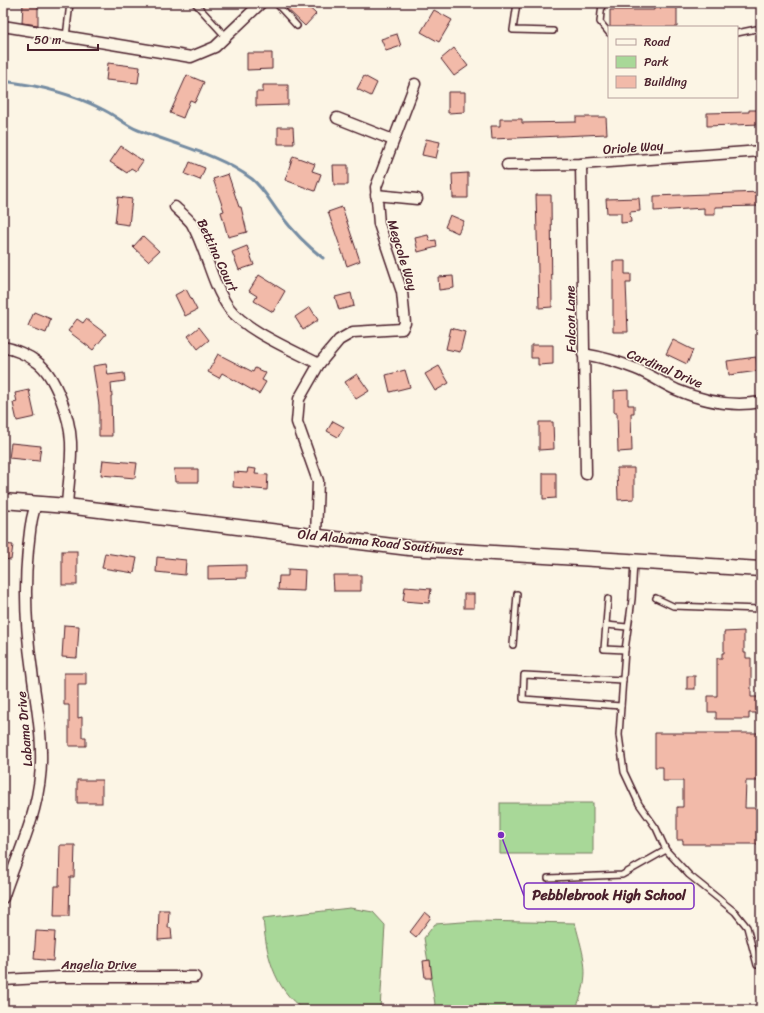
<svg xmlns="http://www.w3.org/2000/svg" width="764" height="1013" font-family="Sriracha,sans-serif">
	<rect width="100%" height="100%" fill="#fcf5e5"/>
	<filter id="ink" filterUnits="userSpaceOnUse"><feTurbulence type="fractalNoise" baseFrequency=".025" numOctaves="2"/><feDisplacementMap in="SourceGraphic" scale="8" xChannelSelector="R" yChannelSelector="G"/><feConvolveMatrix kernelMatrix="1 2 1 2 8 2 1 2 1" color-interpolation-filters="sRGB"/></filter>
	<g filter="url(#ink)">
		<g fill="#a8d898" stroke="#797c62">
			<rect x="500" y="803" width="93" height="51"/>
			<path d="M350,908l23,4 12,13 -5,85h-76c-31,-22 -38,-57 -41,-92z"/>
			<path d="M476,921l99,2c9,35 17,53 0,87h-139l-12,-72 11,-14z"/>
		</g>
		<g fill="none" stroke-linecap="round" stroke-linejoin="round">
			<path stroke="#758ca2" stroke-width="3" d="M3,81c34,4 69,13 99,28 13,6 23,16 36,21 38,15 81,24 114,49 11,9 18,22 27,34 13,17 27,32 44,45"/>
		</g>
		<g fill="#f2baa9" stroke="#4a1f2b">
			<polygon points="23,3 38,3 38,25 22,23"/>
			<polygon points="281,3 304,3 316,14 305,26"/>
			<polygon points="654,3 677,3 677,27 610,27 610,10 654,10"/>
			<polygon points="434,10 452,20 439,42 421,32"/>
			<polygon points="397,34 401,46 386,51 381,39"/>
			<polygon points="454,48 468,66 454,76 441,59"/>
			<polygon points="247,53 272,53 272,69 247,70"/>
			<polygon points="108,63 140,67 138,83 106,80"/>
			<polygon points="187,75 204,82 195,102 190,100 183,118 170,113"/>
			<polygon points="364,76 377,83 371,96 357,89"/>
			<polygon points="263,85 288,85 288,105 256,106 256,92 263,92"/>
			<polygon points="448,92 465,92 465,112 448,113"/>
			<polygon points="749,110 761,110 761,124 707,126 707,113 749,112"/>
			<polygon points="576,117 606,117 607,134 492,139 491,126 500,126 500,119 522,119 522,123 576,122"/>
			<polygon points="278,127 293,127 294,144 278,144"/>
			<polygon points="426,139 440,142 436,158 422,155"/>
			<polygon points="121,146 143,161 136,171 131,168 127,173 110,162"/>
			<polygon points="293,156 315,164 312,171 321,174 315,191 285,180"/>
			<polygon points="190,162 205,168 200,180 185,174"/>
			<polygon points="333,165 348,165 348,185 334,185"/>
			<polygon points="468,173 468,198 453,198 452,174"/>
			<polygon points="228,174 239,207 241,207 247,232 228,237 221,212 224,211 213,179"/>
			<polygon points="761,192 761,206 715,207 715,215 704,215 704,208 654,211 654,196"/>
			<polygon points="536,195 551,195 552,307 539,308"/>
			<polygon points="118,197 132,199 129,225 115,223"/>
			<polygon points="639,198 640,211 630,212 631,222 621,223 621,213 607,213 606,199"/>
			<polygon points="342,207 360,261 347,266 328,212"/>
			<polygon points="450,215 464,221 458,233 445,227"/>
			<polygon points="428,235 430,241 436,240 437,247 418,252 415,238"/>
			<polygon points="143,236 159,251 148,261 133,247"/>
			<polygon points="247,246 254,265 239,270 232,252"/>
			<polygon points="613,261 625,261 625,274 631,274 631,283 626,283 628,332 613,332"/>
			<polygon points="259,275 285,291 273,312 254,301 257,296 249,291"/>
			<polygon points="453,276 454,288 439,290 438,277"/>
			<polygon points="186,289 197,310 185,316 175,295"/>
			<polygon points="351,293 354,306 339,310 335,297"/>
			<polygon points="310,307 318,320 303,330 295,317"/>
			<polygon points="34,312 51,319 46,333 28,326"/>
			<polygon points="77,319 83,323 86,319 106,334 93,350 68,331"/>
			<polygon points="199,327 209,340 198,349 188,336"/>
			<polygon points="451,328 465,332 460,352 446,349"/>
			<polygon points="673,340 693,350 687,364 666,354"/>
			<polygon points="531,345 553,345 553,364 538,365 538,358 531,358"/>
			<polygon points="218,354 253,372 255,368 266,373 262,380 266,382 259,394 222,373 219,378 208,372"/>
			<polygon points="756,357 758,371 729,375 727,361"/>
			<polygon points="106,364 108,375 124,373 125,381 111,383 112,396 111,396 112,436 99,436 99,405 93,366"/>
			<polygon points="439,366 449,383 435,391 425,374"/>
			<polygon points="405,370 410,387 390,392 386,375"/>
			<polygon points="357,374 369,391 356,399 345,382"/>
			<polygon points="29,390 35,417 17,421 13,403 17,402 15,393"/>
			<polygon points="628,390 628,405 634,405 634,413 631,413 632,451 618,452 617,413 614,413 614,391"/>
			<polygon points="333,421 344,427 338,437 327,431"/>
			<polygon points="539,422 553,422 554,449 539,450"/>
			<polygon points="11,443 41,446 39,461 9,458"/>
			<polygon points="103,460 137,463 135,478 101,475"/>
			<polygon points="248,468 256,469 255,474 268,475 267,490 233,487 234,472 247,473"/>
			<polygon points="617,468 634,468 634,499 618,500"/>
			<polygon points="174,469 198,469 198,482 175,482"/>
			<polygon points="543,473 556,473 556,498 543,499"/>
			<polygon points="3,544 13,545 11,560 3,559"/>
			<rect x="62" y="551" width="15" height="34"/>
			<polygon points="105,553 137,558 134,573 102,568"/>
			<polygon points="157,557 186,560 185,575 156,572"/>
			<polygon points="246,565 246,578 208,579 208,566"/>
			<polygon points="288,569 305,570 304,591 278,590 279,576 288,576"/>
			<polygon points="333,575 361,575 361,591 334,591"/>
			<polygon points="405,587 431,589 429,603 403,601"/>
			<rect x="464" y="594" width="10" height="14"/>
			<polygon points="64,625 79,626 77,658 62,657"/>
			<polygon points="744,631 744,653 746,653 746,658 751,658 751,697 760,697 760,713 749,713 749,719 716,719 716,712 708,712 708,696 717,696 717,658 722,658 722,653 724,653 724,632"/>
			<polygon points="64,673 86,673 86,685 78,685 78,718 82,717 82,737 86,737 86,746 69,746 69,705 64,705"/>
			<rect x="687" y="676" width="8" height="13"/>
			<polygon points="655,733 758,733 758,781 746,781 745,808 761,808 761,841 759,841 759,844 683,844 683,840 677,840 677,807 683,807 683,781 663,781 663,767 655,767"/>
			<rect x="77" y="780" width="25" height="23"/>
			<polygon points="60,845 75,845 74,877 70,877 69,916 54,916 55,886 59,886"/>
			<polygon points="159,910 169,910 168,928 171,928 172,939 158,940"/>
			<polygon points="425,912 431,917 416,937 410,932"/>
			<polygon points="36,931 55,932 53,961 34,959"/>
			<polygon points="430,960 432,978 425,978 423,961"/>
		</g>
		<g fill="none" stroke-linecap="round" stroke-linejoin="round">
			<defs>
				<g id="lane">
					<polyline points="195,3 226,37"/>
					<polyline points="276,3 297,26"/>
					<polyline points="517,3 513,30 553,31"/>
					<polyline points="602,3 600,22 609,33"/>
					<polyline points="737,33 761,28"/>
					<polyline points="66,37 70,3"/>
					<polyline points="634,562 632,599 625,650 619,735 624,772 639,804 656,828 666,850 689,875 735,912 747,927 757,965"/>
					<polyline points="656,598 673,606 761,609"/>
					<polyline points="608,599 604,649 625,650"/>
					<polyline points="606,625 627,627"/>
					<polyline points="513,645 517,594"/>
					<polyline points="621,706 523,699 524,675 623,680"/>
					<polyline points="548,878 622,875 666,850"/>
				</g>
				<g id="street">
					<polyline points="3,26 191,57 215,47 261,3"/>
					<polyline points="337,118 393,140"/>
					<polyline points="581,164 586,474"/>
					<polyline points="507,165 581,164 761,151"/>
					<polyline points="376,195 417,199"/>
					<path d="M175,207c5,5 13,11 17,17 15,27 19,59 37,84 17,23 64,42 90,56"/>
					<path d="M3,347c11,2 25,8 34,15 19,14 33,57 34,80 1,21 -3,43 -4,64"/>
					<path d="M583,354c19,3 36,8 53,15 15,6 27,15 41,21 26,11 56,17 84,12"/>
					<polyline points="316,536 318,481 297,422 299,399 319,364 339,340 353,332 402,329 405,323 402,292 379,224 376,187 415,84"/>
					<path d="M3,898c16,-49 40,-92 38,-146 0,-27 -6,-54 -9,-81 -6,-41 -8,-81 -4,-122 2,-15 2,-30 8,-44"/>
					<polyline points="3,980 61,977 195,977"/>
				</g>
				<polyline id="secondary" points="3,501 67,506 409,548 761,569"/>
			</defs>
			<use href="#lane" stroke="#4a1f2b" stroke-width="8"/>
			<use href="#street" stroke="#4a1f2b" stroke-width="13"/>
			<use href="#secondary" stroke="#4a1f2b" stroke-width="17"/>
			<use href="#lane" stroke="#fcf5e5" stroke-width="5"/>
			<use href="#street" stroke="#fcf5e5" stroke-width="10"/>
			<use href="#secondary" stroke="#fcf5e5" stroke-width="14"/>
		</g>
	</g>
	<g text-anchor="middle" stroke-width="3" stroke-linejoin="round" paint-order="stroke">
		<g font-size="13" fill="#4a1f2b" stroke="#fcf5e5">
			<text transform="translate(633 147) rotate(-4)" y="5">Oriole Way</text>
			<text transform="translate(218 255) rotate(65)" y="5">Bettina Court</text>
			<text transform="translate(403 255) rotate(73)" y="5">Megcole Way</text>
			<text transform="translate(570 319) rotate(-91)" y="5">Falcon Lane</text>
			<text transform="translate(665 368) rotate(23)" y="5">Cardinal Drive</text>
			<text transform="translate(381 542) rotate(6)" y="5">Old Alabama Road Southwest</text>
			<text transform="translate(24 729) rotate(-95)" y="5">Labama Drive</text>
			<text x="99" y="969">Angelia Drive</text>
		</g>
	</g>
	<path fill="none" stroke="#7b2cbf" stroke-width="1.5" d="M501 835L524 896"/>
	<circle fill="#7b2cbf" stroke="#fcf5e5" stroke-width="1.5" cx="501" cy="835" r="4"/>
	<rect fill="#fcf5e5" stroke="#7b2cbf" stroke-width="1.5" x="524" y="883" width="170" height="26" rx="4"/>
	<g font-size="14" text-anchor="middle" font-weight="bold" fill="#4a1f2b">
		<text x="609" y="900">Pebblebrook High School</text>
	</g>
	<rect width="764" height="1013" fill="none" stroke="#fcf5e5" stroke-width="16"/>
	<rect x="8" y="8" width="748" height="997" fill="none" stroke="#4a1f2b" stroke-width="1.5" filter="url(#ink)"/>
	<rect x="608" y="26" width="130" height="72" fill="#fcf5e5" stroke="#b59f9b"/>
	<rect x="616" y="39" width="20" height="6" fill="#fcf5e5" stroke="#b59f9b"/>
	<text x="644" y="46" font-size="12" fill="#4a1f2b">Road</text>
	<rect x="616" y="56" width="20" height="12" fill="#a8d898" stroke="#b59f9b"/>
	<text x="644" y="66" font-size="12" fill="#4a1f2b">Park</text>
	<rect x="616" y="76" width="20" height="12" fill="#f2baa9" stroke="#b59f9b"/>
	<text x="644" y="86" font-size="12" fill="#4a1f2b">Building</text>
	<path d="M28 44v6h70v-6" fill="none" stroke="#4a1f2b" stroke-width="2"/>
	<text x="34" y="44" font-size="12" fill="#4a1f2b" stroke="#fcf5e5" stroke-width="3" paint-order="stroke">50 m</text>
</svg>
